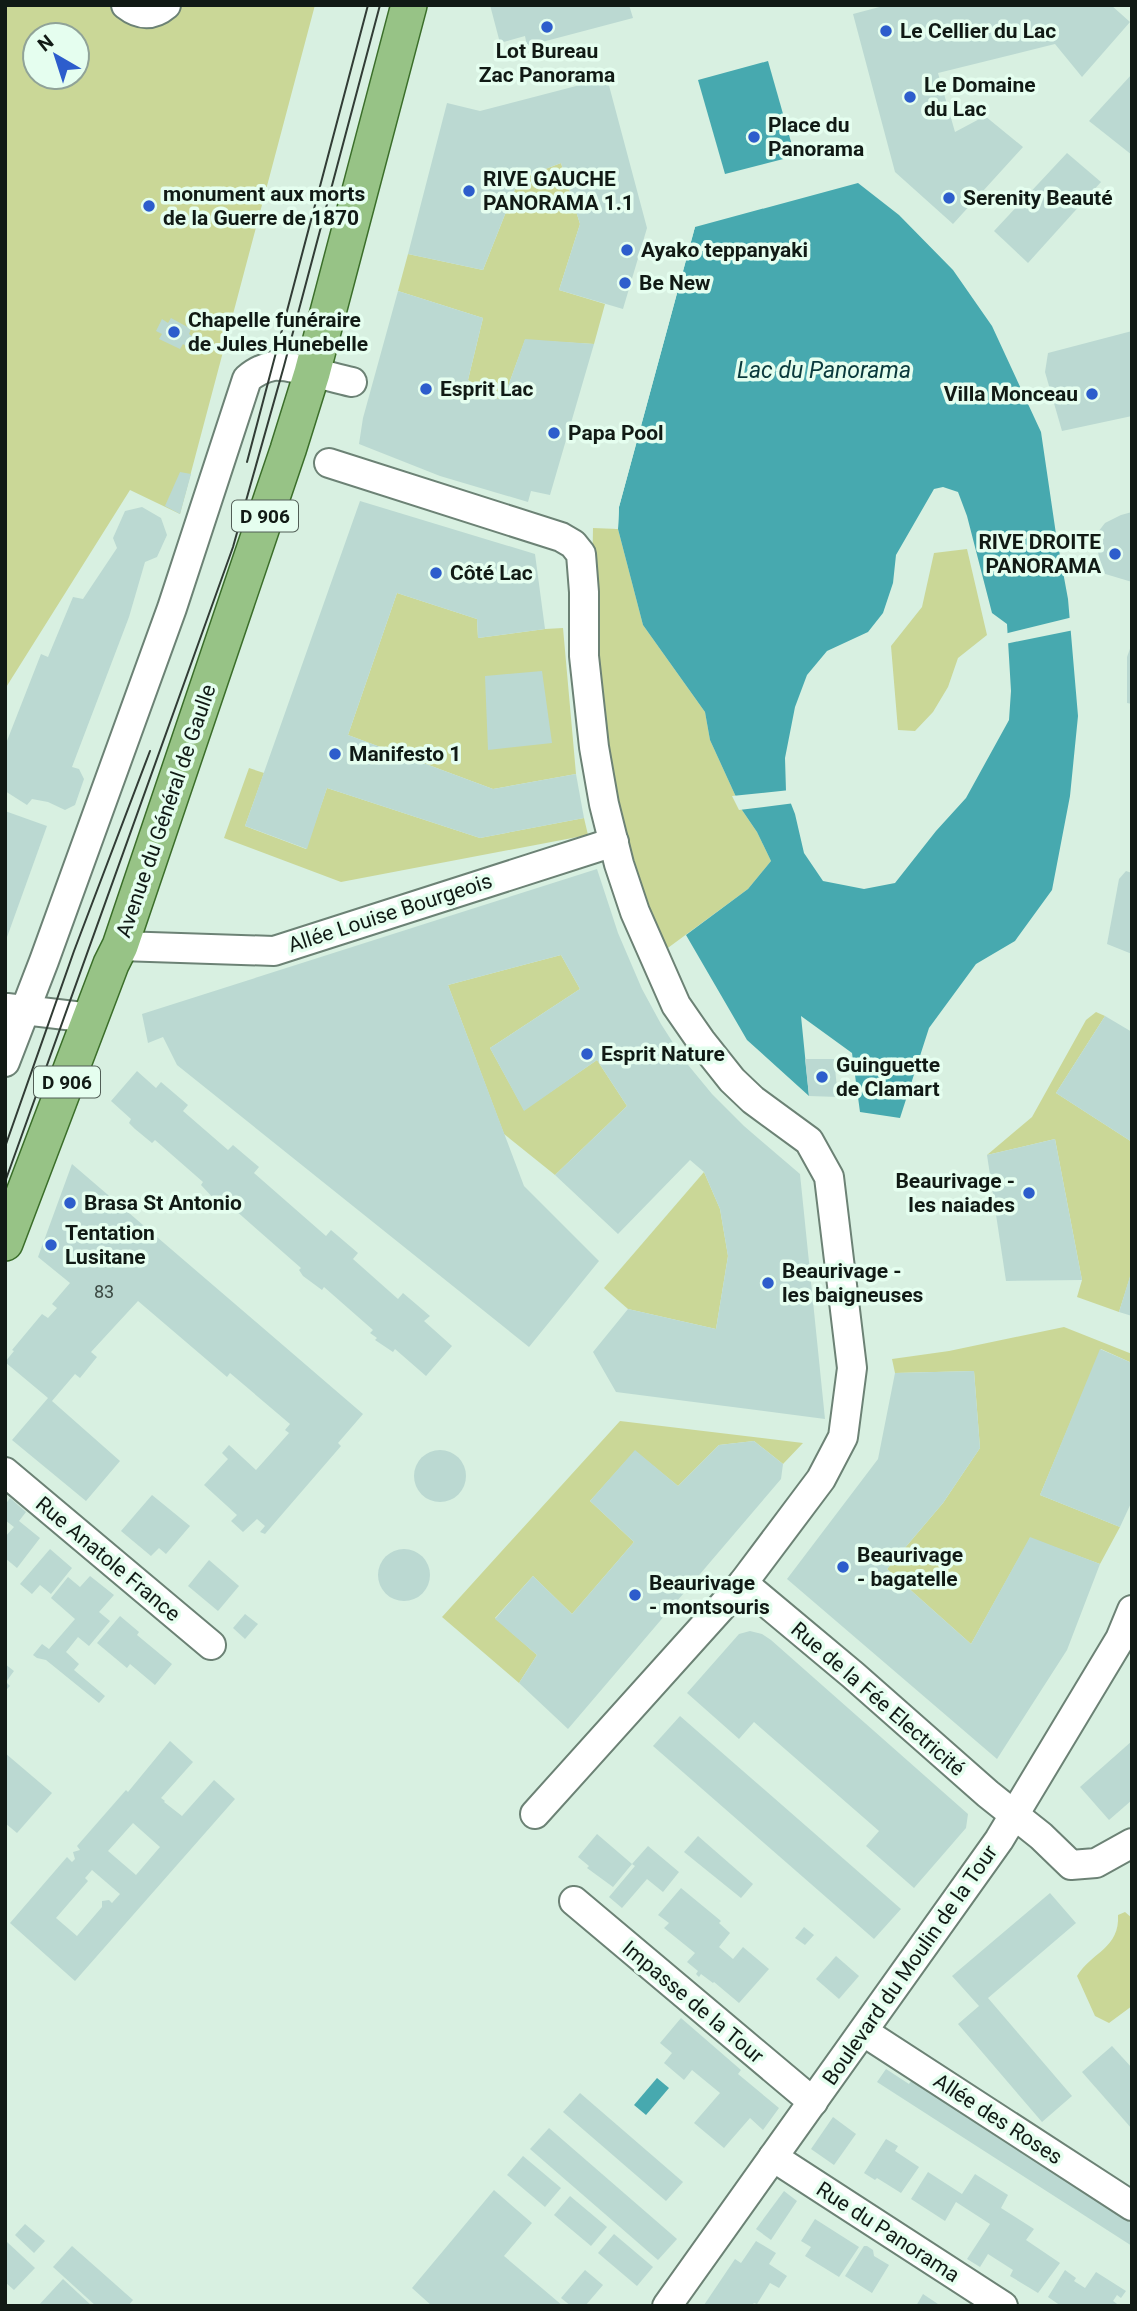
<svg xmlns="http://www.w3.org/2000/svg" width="1137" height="2311" font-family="Roboto,sans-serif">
	<rect width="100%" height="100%" fill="#d8f0e1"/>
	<g fill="#cad797" fill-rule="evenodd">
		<path d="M5,5h310l-135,509 -50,-24 -125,199zM35,35h42v42h-42z"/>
		<polygon points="561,163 580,224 559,290 605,304 594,344 525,340 503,400 494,398 468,380 483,318 398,291 408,254 483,270 519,179"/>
		<polygon points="593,528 618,529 643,625 705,712 710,740 742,810 757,832 771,861 748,889 661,953 637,892 599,728 592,584"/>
		<polygon points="967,549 987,635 958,658 948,687 933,712 915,731 898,730 891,646 922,607 934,553"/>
		<polygon points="397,593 477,619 478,638 545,629 563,628 576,774 493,789 348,735"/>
		<polygon points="249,768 264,773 245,826 306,849 327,788 480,838 584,818 588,835 341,882 224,838"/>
		<polygon points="561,955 580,989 490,1048 524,1110 597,1060 627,1106 555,1175 504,1134 448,985"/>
		<polygon points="1096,1012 1105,1016 1056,1093 1132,1142 1132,1271 1119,1312 1077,1297 1082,1280 1055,1139 987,1155 1032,1117 1086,1020"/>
		<polygon points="704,1172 720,1209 728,1256 716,1329 628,1309 604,1288"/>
		<polygon points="1064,1327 1132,1354 1132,1363 1101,1349 1040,1495 1120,1527 1100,1564 1030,1538 971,1644 887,1569 943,1503 980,1448 974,1371 895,1373 892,1359 949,1351"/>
		<polygon points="620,1421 803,1443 783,1464 754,1441 719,1445 678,1486 635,1451 590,1501 634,1542 572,1614 533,1576 495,1618 537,1655 519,1683 442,1617"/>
		<path d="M1125,1912l7,6v88l-23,17 -14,-7 -18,-40c15,-24 43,-28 41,-61z"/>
	</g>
	<g fill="#47a9af" fill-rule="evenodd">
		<polygon points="768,61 795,156 725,174 698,80"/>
		<path d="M858,183l41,32 54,55 39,56 49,106 15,102 12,65 10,117 -8,80 -18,94 -37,51 -39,23 -47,64 -29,90 -40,-6 -8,-59 -51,-37 8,80 -62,-56 -61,-105 62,-46 23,-28 -14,-29 -15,-22 -32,-70 -5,-28 -62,-87 -25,-96 1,-22 76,-280zM943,487l15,5 9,24 25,97 15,11 4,67 -2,29 -43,78 -30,33 -41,52 -31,6 -41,-8 -19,-28 -9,-39 -9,-23 -1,-33 10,-51 12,-32 20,-24 41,-19 15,-19 10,-30 3,-28 38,-66z"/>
		<polygon points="657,2078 669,2088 646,2115 634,2105"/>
	</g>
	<g fill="#d8f0e1">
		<polygon points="692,227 695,227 619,507 618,529 615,529 615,506"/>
		<polygon points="1073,617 1074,630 1005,644 1004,634"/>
		<polygon points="790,790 795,803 739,810 732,796"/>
	</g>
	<g fill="#bbd9d2" fill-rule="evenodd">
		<polygon points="490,5 629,5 633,18 527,46 525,36 500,43"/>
		<polygon points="887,5 1111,5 1130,22 1082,77 1055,44 938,73 955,132 985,116 1023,147 953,224 895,172 853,14"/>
		<polygon points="1132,74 1132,155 1089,121"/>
		<polygon points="607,78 647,228 623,309 559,290 580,224 561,163 519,179 483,270 408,254 447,103 480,111"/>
		<polygon points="1067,153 1101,182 1028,263 994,231"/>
		<polygon points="398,291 483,318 468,380 494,398 503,400 525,339 594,344 550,495 531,491 528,502 440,476 359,444 363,418"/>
		<polygon points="171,318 191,329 189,334 196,339 192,347 187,347 183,344 180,349 159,339 162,334 156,331 162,319 168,323"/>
		<polygon points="1132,331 1132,416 1062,431 1045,372 1048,353"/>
		<polygon points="180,472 191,474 180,514 165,506"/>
		<polygon points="360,501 535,554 545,629 478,638 477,619 397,593 348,735 493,789 576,774 584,818 480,838 327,788 307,849 245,826"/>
		<polygon points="142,507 161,518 167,535 157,557 145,562 129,617 72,767 79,769 84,779 75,805 65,810 48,802 32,799 27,805 5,791 5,746 41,654 48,657 73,597 83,599 117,548 113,538 125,511"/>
		<polygon points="1132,512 1132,582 1102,573 1095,536 1105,523 1121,515"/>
		<polygon points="1132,643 1132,704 1127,703 1127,657"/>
		<polygon points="542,671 552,743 488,750 485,676"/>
		<polygon points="5,811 47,826 6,940 5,940"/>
		<polygon points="597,869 618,933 642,989 661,1024 684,1060 712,1094 744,1126 800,1174 825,1419 616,1392 593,1352 628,1309 716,1329 728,1256 720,1209 704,1172 690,1160 618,1234 555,1175 627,1106 597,1060 524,1111 490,1048 580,989 561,955 448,985 524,1186 599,1261 529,1347 177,1065 163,1037 148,1043 142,1014"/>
		<polygon points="1126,871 1132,873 1132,954 1107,944 1119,879"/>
		<polygon points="1105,1016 1132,1032 1132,1142 1056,1093"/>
		<polygon points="805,1059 834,1059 838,1097 809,1096"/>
		<polygon points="137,1071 156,1088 161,1082 188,1105 183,1111 228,1150 233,1145 259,1167 254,1173 326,1236 331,1230 358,1253 353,1259 398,1299 403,1293 430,1316 424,1321 452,1346 426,1376 395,1349 393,1352 375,1340 377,1338 370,1333 373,1330 324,1287 322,1290 303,1276 299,1270 301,1268 226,1202 223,1205 216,1201 201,1185 203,1182 155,1140 152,1143 135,1129 129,1123 131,1119 111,1101"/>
		<polygon points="1055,1139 1082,1280 1006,1281 987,1155"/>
		<polygon points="72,1164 363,1414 338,1443 341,1446 265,1534 260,1532 265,1526 257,1519 243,1532 231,1521 237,1515 204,1485 228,1459 222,1453 229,1445 256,1470 289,1433 285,1430 290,1424 230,1373 227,1377 138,1301 91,1352 97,1357 80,1378 75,1374 52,1401 120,1461 86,1501 12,1440 48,1398 5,1362 14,1351 12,1350 42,1314 48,1318 57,1308 52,1304 70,1283 38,1257"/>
		<polygon points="1131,1273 1132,1273 1132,1316 1119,1312"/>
		<polygon points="1100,1349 1132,1363 1132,1501 1120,1527 1040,1495"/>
		<polygon points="974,1371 980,1448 943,1503 887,1569 971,1644 1030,1537 1100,1564 1067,1650 997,1759 787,1579 878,1459 895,1373"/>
		<polygon points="754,1441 783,1464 781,1479 568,1729 519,1683 537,1655 495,1619 533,1576 572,1614 634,1542 590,1501 635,1450 678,1486 719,1445"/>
		<circle cx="440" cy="1476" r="26"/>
		<polygon points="152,1495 190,1526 166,1554 159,1548 151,1556 121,1531"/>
		<polygon points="10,1498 26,1512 19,1521 40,1538 17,1568 5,1558 5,1537 14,1527 5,1520 5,1505"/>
		<circle cx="404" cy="1575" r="26"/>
		<polygon points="50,1549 72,1568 51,1594 40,1585 32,1594 20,1584"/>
		<polygon points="209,1560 239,1586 218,1611 188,1586"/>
		<polygon points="90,1576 114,1595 99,1612 110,1621 89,1646 78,1637 66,1652 79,1664 74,1670 105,1696 99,1703 46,1660 37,1658 33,1655 42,1644 49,1649 75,1619 51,1598 68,1577 80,1587"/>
		<polygon points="245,1614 258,1624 245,1639 233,1628"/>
		<polygon points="120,1616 139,1632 137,1635 172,1664 155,1685 130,1664 127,1668 97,1643"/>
		<polygon points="750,1631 762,1634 771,1640 968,1814 966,1828 914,1888 866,1846 879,1831 754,1722 739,1739 687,1693 739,1634"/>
		<polygon points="5,1664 14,1671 6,1682 10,1686 5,1691"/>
		<polygon points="680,1716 901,1909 874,1939 653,1746"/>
		<path d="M170,1741l23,21 -32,36 4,3 -1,1 18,14 32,-36 21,19 -160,182 -65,-58 57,-66 5,5 3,-3 -2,-7 7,-2 -3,-4 49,-56 2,2zM133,1823l27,24 -24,28 -28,-24zM92,1870l28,24 -8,9 -3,-3 -7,1v6l-25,29 -21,-18 32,-37 -3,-3z"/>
		<polygon points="1132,1741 1132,1800 1109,1820 1080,1787"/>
		<polygon points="5,1753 52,1793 17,1833 5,1823"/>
		<polygon points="597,1834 632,1864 613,1887 587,1868 589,1866 578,1857"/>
		<polygon points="698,1836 753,1884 741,1898 684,1852"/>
		<polygon points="648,1846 679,1872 663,1892 647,1879 622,1908 609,1897 635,1866 632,1864"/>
		<polygon points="681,1888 721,1921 719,1923 730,1933 719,1947 733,1959 743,1947 769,1969 739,2003 714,1982 713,1983 701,1974 699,1977 696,1974 698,1971 687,1962 695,1953 664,1928 669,1923 658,1915"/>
		<polygon points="1050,1893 1076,1923 988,1998 1072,2096 1042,2122 958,2024 979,2006 952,1976"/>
		<polygon points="804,1927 814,1935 805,1945 795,1938"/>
		<polygon points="836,1956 859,1976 839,1999 816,1979"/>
		<polygon points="681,2018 741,2070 738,2074 779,2108 763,2130 750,2118 724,2148 694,2123 720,2093 692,2070 684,2080 664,2063 672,2053 660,2043"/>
		<polygon points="1112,2046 1132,2068 1132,2129 1082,2072"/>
		<polygon points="886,2069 909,2084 913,2078 1132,2218 1132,2246 877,2082"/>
		<polygon points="580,2093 683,2182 666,2201 563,2112"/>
		<polygon points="833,2117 856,2134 834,2165 811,2149"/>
		<polygon points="549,2128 677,2239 658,2260 530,2149"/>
		<polygon points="886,2139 898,2146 895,2151 919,2167 901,2193 877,2178 875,2180 864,2173"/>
		<polygon points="523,2156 561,2188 545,2207 507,2175"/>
		<polygon points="928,2172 962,2194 975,2174 1008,2195 1001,2208 1034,2229 1026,2240 1060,2263 1038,2293 1010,2276 1013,2270 988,2254 980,2267 967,2259 990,2224 956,2202 945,2221 911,2199"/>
		<polygon points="494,2190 532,2223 504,2256 563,2306 432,2306 412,2288"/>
		<polygon points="784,2191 797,2201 771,2240 756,2229"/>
		<polygon points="570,2196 607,2227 591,2246 554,2215"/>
		<polygon points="815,2219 859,2247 839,2277 805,2256 811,2247 801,2241"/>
		<polygon points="25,2224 45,2241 34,2253 15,2235"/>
		<polygon points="614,2234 653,2267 637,2286 598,2253"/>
		<polygon points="756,2241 776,2253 769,2264 787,2276 779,2288 770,2283 757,2304 754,2303 751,2306 704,2305 735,2259 741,2263"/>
		<polygon points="7,2242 35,2268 14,2290 5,2282 5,2244"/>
		<polygon points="72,2246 133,2300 128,2306 96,2306 53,2267"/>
		<polygon points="864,2246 867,2246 873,2250 874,2256 889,2265 872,2293 845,2276"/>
		<polygon points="585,2270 603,2285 585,2306 571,2306 561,2298"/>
		<polygon points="1065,2270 1076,2278 1074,2281 1085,2288 1096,2272 1126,2291 1121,2298 1117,2295 1113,2301 1120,2306 1061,2306 1048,2297"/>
		<polygon points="63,2279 92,2306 38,2306"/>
		<polygon points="923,2294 941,2306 916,2306"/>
	</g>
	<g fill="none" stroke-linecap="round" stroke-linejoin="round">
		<defs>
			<g id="minor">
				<path d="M126,5c14,11 27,11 40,0"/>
				<polyline points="329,463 561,537 573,544 581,554 584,592 584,656 594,747 604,804 619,864 635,912 676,1005 701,1041 732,1080 753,1100 809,1141 829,1177 852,1368 843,1437 821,1479 743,1583 535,1814"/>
				<polyline points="120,946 274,951 614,842"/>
				<polyline points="7,1008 91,1018"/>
				<path d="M5,1062l39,-101 128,-353 75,-229c8,-7 16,-11 26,-13 18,-2 59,12 79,16"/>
				<polyline points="5,1472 211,1645"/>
				<polyline points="743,1583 853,1675 988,1794 1041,1836 1071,1865 1096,1863 1132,1843"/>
				<polyline points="574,1901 813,2102"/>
				<polyline points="864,2032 1132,2206"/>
				<polyline points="773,2157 1003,2306"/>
				<polyline points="667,2306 999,1840 1120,1639 1132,1610"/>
			</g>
			<polyline id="major" points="5,1243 111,964 120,946 288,450 312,373 409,5"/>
		</defs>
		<use href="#minor" stroke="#6c8275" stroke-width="32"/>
		<use href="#major" stroke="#3b6e2a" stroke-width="38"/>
		<use href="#minor" stroke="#fff" stroke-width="28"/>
		<use href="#major" stroke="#97c386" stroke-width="35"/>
		<g stroke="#313c35" stroke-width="2">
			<polyline points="247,462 368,5"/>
			<polyline points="5,1147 74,951 150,751"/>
			<polyline points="5,1182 233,547 284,366 380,5"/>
		</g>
	</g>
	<g fill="#2d5dcc" stroke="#e5feef" stroke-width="2.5">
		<circle cx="547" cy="27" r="7"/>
		<circle cx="886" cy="31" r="7"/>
		<circle cx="910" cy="97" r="7"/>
		<circle cx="754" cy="137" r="7"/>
		<circle cx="469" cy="191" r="7"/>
		<circle cx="949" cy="198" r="7"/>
		<circle cx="149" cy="206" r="7"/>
		<circle cx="627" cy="250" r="7"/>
		<circle cx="625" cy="283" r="7"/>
		<circle cx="174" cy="332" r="7"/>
		<circle cx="426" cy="389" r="7"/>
		<circle cx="1092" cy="394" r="7"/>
		<circle cx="554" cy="433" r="7"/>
		<circle cx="1115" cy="554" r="7"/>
		<circle cx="436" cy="573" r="7"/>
		<circle cx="335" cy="754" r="7"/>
		<circle cx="587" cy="1054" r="7"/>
		<circle cx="822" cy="1077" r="7"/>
		<circle cx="1029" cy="1193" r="7"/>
		<circle cx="70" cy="1203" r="7"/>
		<circle cx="51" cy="1245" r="7"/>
		<circle cx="768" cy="1283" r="7"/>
		<circle cx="843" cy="1567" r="7"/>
		<circle cx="635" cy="1595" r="7"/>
	</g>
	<g text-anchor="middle" stroke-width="7" stroke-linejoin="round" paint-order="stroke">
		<g font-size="18" fill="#3c4a44">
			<text x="104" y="1298">83</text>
		</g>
		<g fill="#e5feef" stroke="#515e56" stroke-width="2">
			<rect x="232" y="500.5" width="66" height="31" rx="5"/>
			<rect x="34" y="1066.5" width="66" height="31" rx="5"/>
		</g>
		<g font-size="19" font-weight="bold" fill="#111a15">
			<text x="265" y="523">D 906</text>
			<text x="67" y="1089">D 906</text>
		</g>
		<g font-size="21" font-weight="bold" fill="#111a15" stroke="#e5feef" text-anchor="start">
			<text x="900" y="38">Le Cellier du Lac</text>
			<text x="547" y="58" text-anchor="middle">Lot Bureau<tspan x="547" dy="24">Zac Panorama</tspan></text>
			<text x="924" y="92">Le Domaine<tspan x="924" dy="24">du Lac</tspan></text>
			<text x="768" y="132">Place du<tspan x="768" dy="24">Panorama</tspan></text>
			<text x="483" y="186">RIVE GAUCHE<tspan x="483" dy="24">PANORAMA 1.1</tspan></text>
			<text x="163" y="201">monument aux morts<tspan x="163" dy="24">de la Guerre de 1870</tspan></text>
			<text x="963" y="205">Serenity Beauté</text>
			<text x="641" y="257">Ayako teppanyaki</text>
			<text x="639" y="290">Be New</text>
			<text x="188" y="327">Chapelle funéraire<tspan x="188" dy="24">de Jules Hunebelle</tspan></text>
			<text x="440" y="396">Esprit Lac</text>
			<text x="1078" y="401" text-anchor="end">Villa Monceau</text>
			<text x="568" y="440">Papa Pool</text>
			<text x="1101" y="549" text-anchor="end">RIVE DROITE<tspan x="1101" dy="24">PANORAMA</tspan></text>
			<text x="450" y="580">Côté Lac</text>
			<text x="349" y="761">Manifesto 1</text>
			<text x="601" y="1061">Esprit Nature</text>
			<text x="836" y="1072">Guinguette<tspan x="836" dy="24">de Clamart</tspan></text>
			<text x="1015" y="1188" text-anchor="end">Beaurivage -<tspan x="1015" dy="24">les naiades</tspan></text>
			<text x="84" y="1210">Brasa St Antonio</text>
			<text x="65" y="1240">Tentation<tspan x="65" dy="24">Lusitane</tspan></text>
			<text x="782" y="1278">Beaurivage -<tspan x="782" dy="24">les baigneuses</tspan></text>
			<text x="857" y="1562">Beaurivage<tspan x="857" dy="24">- bagatelle</tspan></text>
			<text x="649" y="1590">Beaurivage<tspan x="649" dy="24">- montsouris</tspan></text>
		</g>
		<g font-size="21" fill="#111a15" stroke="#e5feef">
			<text transform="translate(166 811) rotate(-71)" y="7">Avenue du Général de Gaulle</text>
			<text transform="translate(390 913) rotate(-18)" y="7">Allée Louise Bourgeois</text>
			<text transform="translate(108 1559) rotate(40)" y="7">Rue Anatole France</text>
			<text transform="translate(878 1699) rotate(41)" y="7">Rue de la Fée Electricité</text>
			<text transform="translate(910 1965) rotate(-55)" y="7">Boulevard du Moulin de la Tour</text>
			<text transform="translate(693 2002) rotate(40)" y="7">Impasse de la Tour</text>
			<text transform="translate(998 2119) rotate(33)" y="7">Allée des Roses</text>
			<text transform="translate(888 2232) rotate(33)" y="7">Rue du Panorama</text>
		</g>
		<g font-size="23" font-style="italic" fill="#0a393c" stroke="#e5feef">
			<text x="824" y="378">Lac du Panorama</text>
		</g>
	</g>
	<rect width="1137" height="2311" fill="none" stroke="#111a15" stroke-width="14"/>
	<g transform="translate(56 56) rotate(321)"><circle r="33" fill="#e5feef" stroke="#90a398" stroke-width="2"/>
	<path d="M0-5L12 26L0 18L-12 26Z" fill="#2d5dcc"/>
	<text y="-10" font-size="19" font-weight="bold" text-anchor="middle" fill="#111a15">N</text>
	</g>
</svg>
